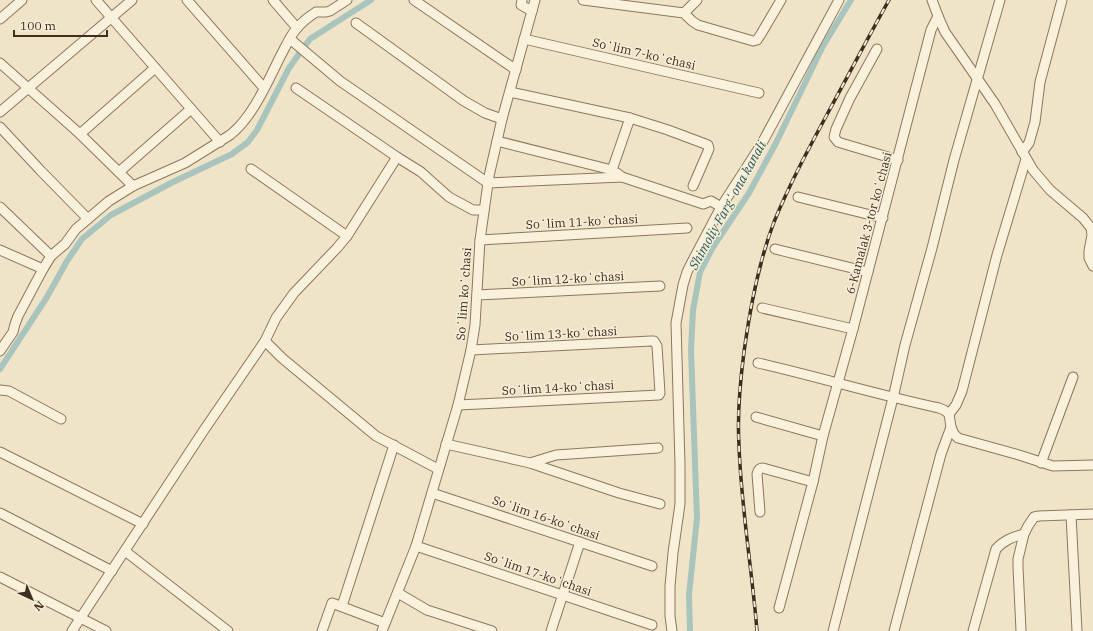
<svg xmlns="http://www.w3.org/2000/svg" width="1093" height="631" font-family="'IBM Plex Serif',serif">
	<rect width="100%" height="100%" fill="#f0e4c8"/>
	<g fill="none" stroke-linecap="round" stroke-linejoin="round">
		<g stroke="#a9c4bc" stroke-width="6">
			<polyline points="0,369 47,297 67,261 82,239 111,215 171,183 232,154 248,142 257,130 289,68 299,54 310,39 371,0"/>
			<polyline points="690,631 689,595 697,518 691,350 693,310 700,272 713,247 749,193 776,143 823,46 851,0"/>
		</g>
		<defs>
			<g id="minor">
				<polyline points="96,0 220,142"/>
				<polyline points="187,0 264,88"/>
				<polyline points="273,0 297,28"/>
				<polyline points="414,0 516,70"/>
				<polyline points="522,0 521,5 532,11"/>
				<polyline points="583,0 684,13 692,21 698,25 753,41 757,40 761,34 781,0"/>
				<polyline points="932,0 938,16 945,32 995,104 1033,170 1050,190 1083,218 1091,228 1092,235 1089,251 1089,258 1093,266"/>
				<polyline points="684,13 697,0"/>
				<polyline points="0,19 22,0"/>
				<polyline points="356,23 464,101 485,113 502,119"/>
				<polyline points="290,39 340,81 488,183 622,177"/>
				<polyline points="524,39 759,93"/>
				<polyline points="877,49 850,98 836,129 834,137 838,142 841,143 898,160"/>
				<polyline points="0,63 80,134 133,186"/>
				<polyline points="0,112 132,0"/>
				<polyline points="630,118 668,130 708,145 709,149 693,186"/>
				<polyline points="0,127 41,171 88,219"/>
				<polyline points="80,134 155,68"/>
				<polyline points="497,141 612,170 630,118 510,92"/>
				<polyline points="1022,152 1029,143 1035,122 1040,82 1062,0"/>
				<polyline points="397,157 421,172 449,197 473,210 484,210"/>
				<polyline points="251,169 347,236"/>
				<polyline points="119,172 191,109"/>
				<polyline points="617,173 622,177 703,204 711,201 721,207"/>
				<polyline points="798,197 883,218"/>
				<polyline points="0,207 51,256"/>
				<polyline points="480,240 687,228"/>
				<polyline points="775,249 868,272"/>
				<polyline points="0,250 43,269"/>
				<polyline points="477,295 660,286"/>
				<polyline points="762,308 853,329"/>
				<polyline points="265,341 276,318 294,293 337,248 347,236 397,157 296,88"/>
				<path d="M0,351l13,-19 2,-8 3,-8 25,-47 8,-13 14,-12 11,-15 33,-28 24,-15 52,-23 45,-28c23,-18 38,-54 51,-80 5,-9 9,-19 16,-27 5,-6 13,-12 19,-16h10l4,-1 17,-11"/>
				<path d="M758,363c61,14 120,32 181,45l5,2 5,4 2,13 -10,27 -47,177"/>
				<polyline points="0,390 9,391 61,419"/>
				<polyline points="458,405 659,395 660,393 657,346 654,341 651,341 471,350"/>
				<polyline points="949,414 956,405 962,391 997,255 1026,159"/>
				<polyline points="756,417 823,436"/>
				<polyline points="951,427 954,434 958,438 1019,455 1053,466 1093,465"/>
				<polyline points="446,444 530,463 619,493 660,504"/>
				<polyline points="0,452 143,524"/>
				<polyline points="530,463 556,455 658,448"/>
				<polyline points="1041,463 1073,377"/>
				<polyline points="432,493 652,566"/>
				<path d="M760,512l-3,-38c1,-4 2,-6 6,-6l50,14"/>
				<polyline points="0,513 112,571"/>
				<polyline points="1071,515 1077,631"/>
				<polyline points="416,546 652,625"/>
				<polyline points="125,551 228,631"/>
				<polyline points="0,577 106,631"/>
				<polyline points="398,593 427,610 492,631"/>
				<polyline points="342,606 394,445"/>
				<polyline points="779,608 813,482 823,436 853,329 931,30 938,16"/>
				<polyline points="72,631 204,430 265,341 282,358 376,436 438,469"/>
				<polyline points="322,631 332,603 385,623"/>
				<polyline points="382,631 416,546 458,405 471,350 475,325 480,240 489,176 502,119 535,0"/>
				<polyline points="551,631 580,542"/>
				<polyline points="672,631 670,616 670,586 673,553 680,504 680,465 676,323 683,285 687,272 693,260 721,207 761,145 839,0"/>
				<polyline points="833,631 893,398 905,345 932,248 954,160 1000,0"/>
				<path d="M973,631l23,-82c8,-9 17,-12 28,-15"/>
				<polyline points="1021,631 1018,567 1018,559 1024,534 1028,526 1034,517 1039,516 1093,514"/>
			</g>
		</defs>
		<use href="#minor" stroke="#8d765c" stroke-width="11"/>
		<use href="#minor" stroke="#faf1dc" stroke-width="9"/>
		<defs>
			<path id="rail" d="M757,631c-5,-62 -16,-124 -18,-186 -2,-31 1,-62 5,-93 6,-44 14,-88 30,-130 16,-39 36,-76 56,-113 20,-37 39,-73 59,-109"/>
		</defs>
		<use href="#rail" stroke="#3d2e20" stroke-width="3.5"/>
		<use href="#rail" stroke="#f7eed8" stroke-width="2" stroke-dasharray="6" stroke-linecap="butt"/>
	</g>
	<g text-anchor="middle" stroke-width="3" stroke-linejoin="round" paint-order="stroke">
		<g font-size="12" fill="#3d2e20" stroke="#f7eed8">
			<text transform="translate(644 54) rotate(13)" y="4">Soʻlim 7-koʻchasi</text>
			<text transform="translate(582 222) rotate(-3)" y="4">Soʻlim 11-koʻchasi</text>
			<text transform="translate(869 223) rotate(-75)" y="4">6-Kamalak 3-tor koʻchasi</text>
			<text transform="translate(568 279) rotate(-3)" y="4">Soʻlim 12-koʻchasi</text>
			<text transform="translate(464 294) rotate(-86)" y="4">Soʻlim koʻchasi</text>
			<text transform="translate(561 334) rotate(-3)" y="4">Soʻlim 13-koʻchasi</text>
			<text transform="translate(558 388) rotate(-3)" y="4">Soʻlim 14-koʻchasi</text>
			<text transform="translate(546 518) rotate(19)" y="4">Soʻlim 16-koʻchasi</text>
			<text transform="translate(538 574) rotate(19)" y="4">Soʻlim 17-koʻchasi</text>
		</g>
		<g font-size="13" font-style="italic" fill="#2f5d5a" stroke="#f7eed8">
			<text transform="translate(727 205) rotate(-61)" y="5">Shimoliy Fargʻona kanali</text>
		</g>
	</g>
	<g transform="translate(32 599) rotate(136)" stroke="#f7eed8" stroke-width="3" paint-order="stroke">
	<path d="M0-3L7 15L0 10L-7 15Z" fill="#3d2e20"/>
	<text y="-6" font-size="11" font-weight="bold" text-anchor="middle" fill="#3d2e20">N</text>
	</g>
	<path d="M14 30v6h93v-6" fill="none" stroke="#3d2e20" stroke-width="2"/>
	<text x="20" y="30" font-size="12" fill="#3d2e20" stroke="#f7eed8" stroke-width="3" paint-order="stroke">100 m</text>
</svg>
